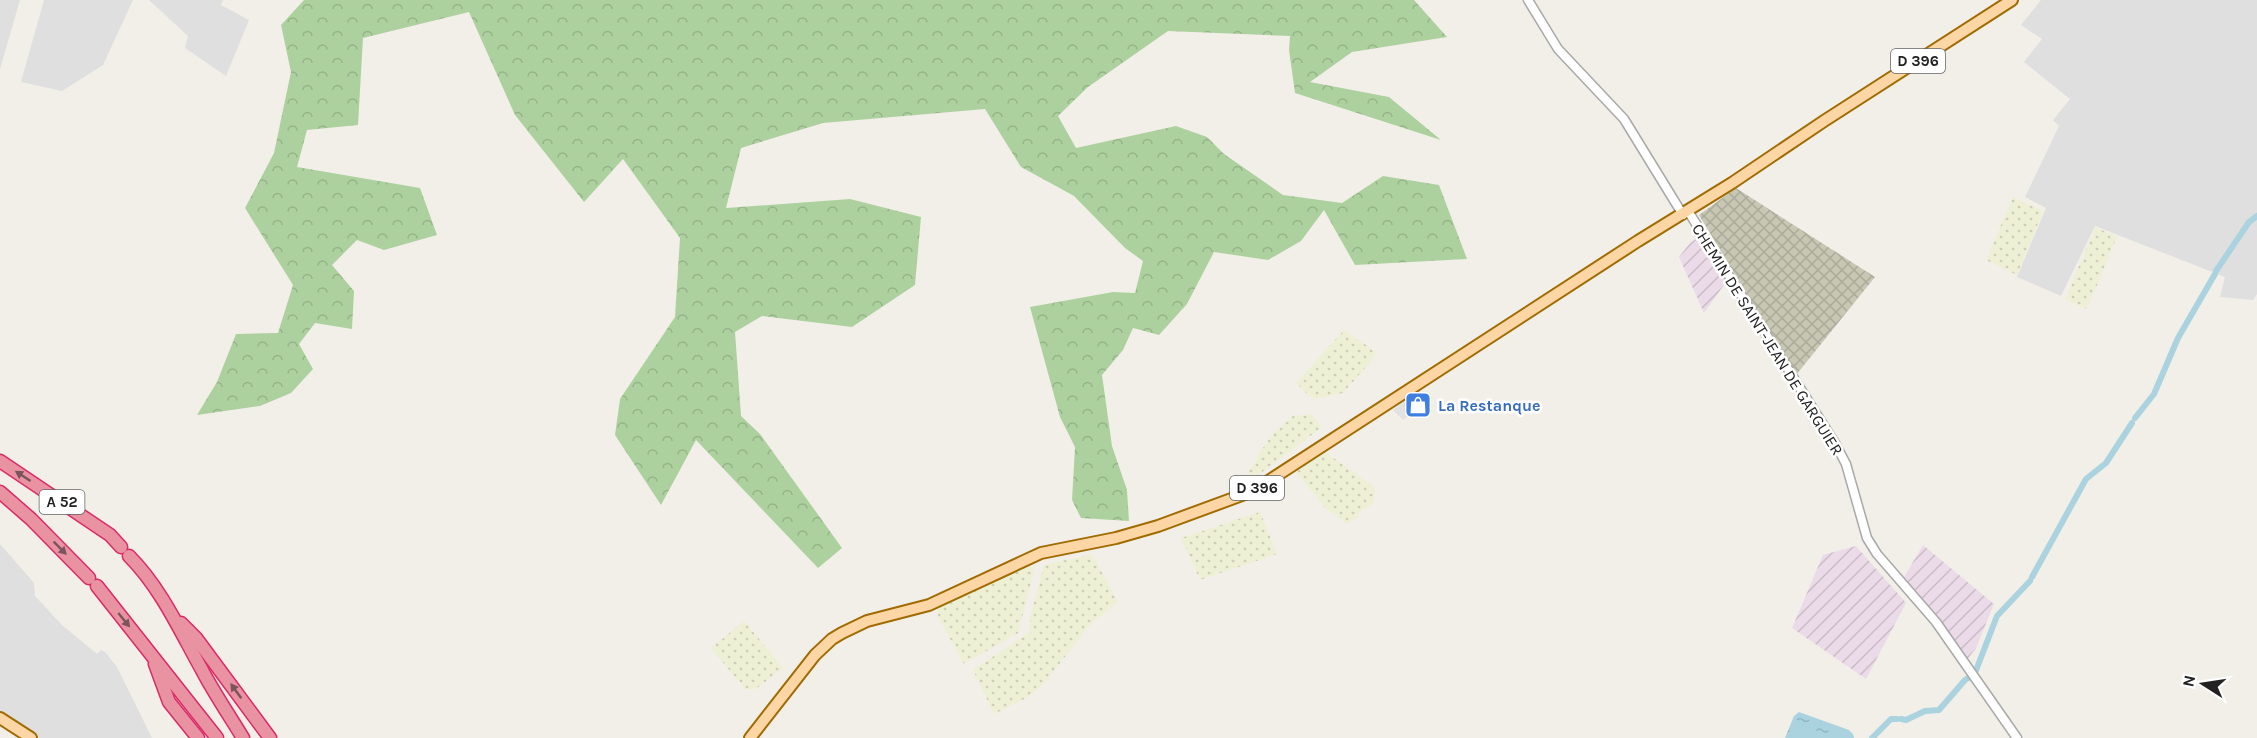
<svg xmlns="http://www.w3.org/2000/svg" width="2257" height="738" font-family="Karla,sans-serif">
	<defs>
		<pattern id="industrial-furrows" width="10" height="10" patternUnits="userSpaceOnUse" patternTransform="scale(1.5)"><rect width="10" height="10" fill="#ebdbe8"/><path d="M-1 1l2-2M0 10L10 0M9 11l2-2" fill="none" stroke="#c9bcc7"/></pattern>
		<pattern id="construction-cross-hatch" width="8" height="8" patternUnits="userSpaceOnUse" patternTransform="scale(1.5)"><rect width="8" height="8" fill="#c7c7b4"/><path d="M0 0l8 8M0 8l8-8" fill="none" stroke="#abab9a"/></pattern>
		<pattern id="farmland-dots" width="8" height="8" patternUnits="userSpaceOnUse" patternTransform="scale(1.5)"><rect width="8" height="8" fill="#eef0d5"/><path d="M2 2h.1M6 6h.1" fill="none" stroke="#ccceb7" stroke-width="1.8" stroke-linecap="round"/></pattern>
		<pattern id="forest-crowns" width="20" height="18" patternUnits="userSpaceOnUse" patternTransform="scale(1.5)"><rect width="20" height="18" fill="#add19e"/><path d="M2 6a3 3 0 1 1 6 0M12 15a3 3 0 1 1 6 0" fill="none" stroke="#95b388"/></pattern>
		<pattern id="water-ripples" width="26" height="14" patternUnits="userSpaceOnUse" patternTransform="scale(1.5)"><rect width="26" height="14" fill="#aad3df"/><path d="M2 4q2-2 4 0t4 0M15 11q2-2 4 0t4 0" fill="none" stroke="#92b5bf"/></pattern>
	</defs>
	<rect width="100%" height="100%" fill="#f2efe9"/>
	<g fill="#e0dfdf">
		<polygon points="0,0 20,0 0,69"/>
		<polygon points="44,0 133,0 103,65 62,91 21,82"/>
		<polygon points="149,0 223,0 221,5 249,20 226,76 185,48 188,36"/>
		<polygon points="2041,0 2257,0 2257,294 2253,300 2220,297 2225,277 2095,226 2061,296 2017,277 2046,208 2025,197 2059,126 2053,120 2070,99 2024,62 2042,39 2021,25"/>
		<polygon points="0,544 34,583 35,596 62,625 97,654 101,650 105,652 117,667 152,738 20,738 0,724"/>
	</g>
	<g fill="url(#industrial-furrows)">
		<polygon points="1700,236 1726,282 1704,313 1679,257 1690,243"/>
		<polygon points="1923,545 1994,604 1976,648 1966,661 1903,579"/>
		<polygon points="1856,546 1906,603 1866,679 1792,628 1823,555"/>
	</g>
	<polygon fill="url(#construction-cross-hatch)" points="1736,188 1875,277 1796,375 1699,215"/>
	<g fill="url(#farmland-dots)">
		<polygon points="2013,197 2043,211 2017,275 1986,260"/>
		<polygon points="2095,227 2117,237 2087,309 2065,300"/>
		<polygon points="1344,330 1376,352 1374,358 1343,393 1316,399 1309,396 1296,383"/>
		<polygon points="1311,414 1322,427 1253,479 1248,471 1256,463 1258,455 1272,435 1293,416"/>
		<polygon points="1325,452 1375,487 1374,503 1359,512 1359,517 1347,524 1325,508 1296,472"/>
		<polygon points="1260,512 1277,554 1200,580 1181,538"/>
		<polygon points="1092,554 1118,602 1091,624 1049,677 1050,679 1028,697 994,714 973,670 1028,633 1030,636 1030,617 1044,565"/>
		<polygon points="1030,565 1034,571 1018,633 964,664 938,617 937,609"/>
		<polygon points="744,621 783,668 756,689 745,689 711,648"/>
	</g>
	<polygon fill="url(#forest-crowns)" points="304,0 1414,0 1447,37 1352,52 1310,82 1389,97 1441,140 1295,93 1289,50 1290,36 1168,31 1088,87 1058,116 1076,148 1176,126 1207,137 1224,154 1283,195 1342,203 1383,176 1439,185 1467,259 1355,265 1324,210 1301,241 1268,260 1214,252 1187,304 1159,335 1133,328 1123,350 1102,375 1112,446 1127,490 1129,521 1081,518 1072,500 1075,447 1060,417 1030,307 1113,292 1135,293 1143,261 1125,248 1074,196 1021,167 985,109 823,123 741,148 726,208 850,199 921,217 915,285 852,327 762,316 735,332 741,416 760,434 842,548 818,568 696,440 661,505 615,435 620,399 675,317 680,238 623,159 584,202 515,115 469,12 363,38 358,125 307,130 297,167 420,188 437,235 384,250 357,240 332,265 354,291 352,329 315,323 299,344 313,369 291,393 260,406 197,415 217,382 236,334 278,333 293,285 245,208 274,153 291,72 281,25"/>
	<polygon fill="#e2e2e2" points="1408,398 1415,411 1403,420 1393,410"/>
	<polygon fill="url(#water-ripples)" points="1799,712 1849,730 1853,734 1854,738 1785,738 1794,716"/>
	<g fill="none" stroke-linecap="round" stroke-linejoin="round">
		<g stroke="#aad3df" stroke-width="6">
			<polyline points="2216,271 2249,222 2257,216"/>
			<polyline points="2135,418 2154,394 2178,338 2215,274"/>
			<polyline points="2032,577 2086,479 2106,463 2132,423"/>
			<polyline points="1975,673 1997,616 2030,581"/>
			<polyline points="1901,719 1906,720 1925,711 1939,710 1965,680 1970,677"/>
			<polyline points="1872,738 1891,719 1897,719"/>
		</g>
		<defs>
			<g id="minor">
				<polyline points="1528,0 1558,49 1624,119 1683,215"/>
				<polyline points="1688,211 1836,445 1846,464 1867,538 1877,554 1936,622 2017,738"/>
			</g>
			<g id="major">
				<polyline points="0,718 31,738"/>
				<polyline points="750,738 815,655 832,639 842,633 867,621 929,605 1041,553 1116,538 1158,526 1253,491 1638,241 1732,183 1824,121 2012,0"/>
			</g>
			<g id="highway">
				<polyline points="0,461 110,535 121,547"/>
				<polyline points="0,492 31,519 89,578"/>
				<path d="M129,556c32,32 51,75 73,114 12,23 27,45 41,68"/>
				<polyline points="97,586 217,738"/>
				<polyline points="181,623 196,638 270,738"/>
				<polyline points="155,664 169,702 198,738"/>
			</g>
		</defs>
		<use href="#minor" stroke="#a9a9a9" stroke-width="11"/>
		<use href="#major" stroke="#a06b00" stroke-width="14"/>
		<use href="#highway" stroke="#dc2a67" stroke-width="15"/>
		<use href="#minor" stroke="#fff" stroke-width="8"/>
		<use href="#major" stroke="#fcd6a4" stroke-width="10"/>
		<use href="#highway" stroke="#e892a2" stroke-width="12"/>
	</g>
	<defs><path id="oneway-solid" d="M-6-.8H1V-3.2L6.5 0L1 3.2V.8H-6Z" transform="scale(1.5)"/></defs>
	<g fill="#7b545c">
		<use href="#oneway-solid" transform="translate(23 476) rotate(-147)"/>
		<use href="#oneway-solid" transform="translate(60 548) rotate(45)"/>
		<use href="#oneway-solid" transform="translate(124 620) rotate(51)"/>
		<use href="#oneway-solid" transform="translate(236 691) rotate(-126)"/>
	</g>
	<defs>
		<symbol id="shop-square" viewBox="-11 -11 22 22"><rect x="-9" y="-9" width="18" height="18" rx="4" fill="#3f7fe0" stroke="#fff"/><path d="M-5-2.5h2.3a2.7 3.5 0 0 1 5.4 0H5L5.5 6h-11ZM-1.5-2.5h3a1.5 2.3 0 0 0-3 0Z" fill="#fff"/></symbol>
	</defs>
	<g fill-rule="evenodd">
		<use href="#shop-square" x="1403" y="390" width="30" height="30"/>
	</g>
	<g text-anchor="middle" stroke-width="5" stroke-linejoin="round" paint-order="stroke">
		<g fill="#fff" stroke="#646464" stroke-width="1.5">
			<rect x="1891" y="49" width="54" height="24" rx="4.5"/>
			<rect x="1230" y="476" width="54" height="24" rx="4.5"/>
			<rect x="39.5" y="490" width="45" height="24" rx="4.5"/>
		</g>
		<g font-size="15" font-weight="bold" fill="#222">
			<text x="1918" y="66">D 396</text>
			<text x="1257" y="493">D 396</text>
			<text x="62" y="507">A 52</text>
		</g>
		<g font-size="16" fill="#222" stroke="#fff">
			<text transform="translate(1768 339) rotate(58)" y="6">CHEMIN DE SAINT-JEAN DE GARGUIER</text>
		</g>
		<g font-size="16" font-weight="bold" fill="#366cbe" stroke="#fff" text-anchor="start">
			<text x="1438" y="411">La Restanque</text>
		</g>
	</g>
	<g transform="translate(2203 684) rotate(282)" stroke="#ffffff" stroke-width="4.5" paint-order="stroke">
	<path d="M0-4.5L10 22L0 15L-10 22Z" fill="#222222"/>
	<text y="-9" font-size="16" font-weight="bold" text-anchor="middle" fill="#222222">N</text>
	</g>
</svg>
